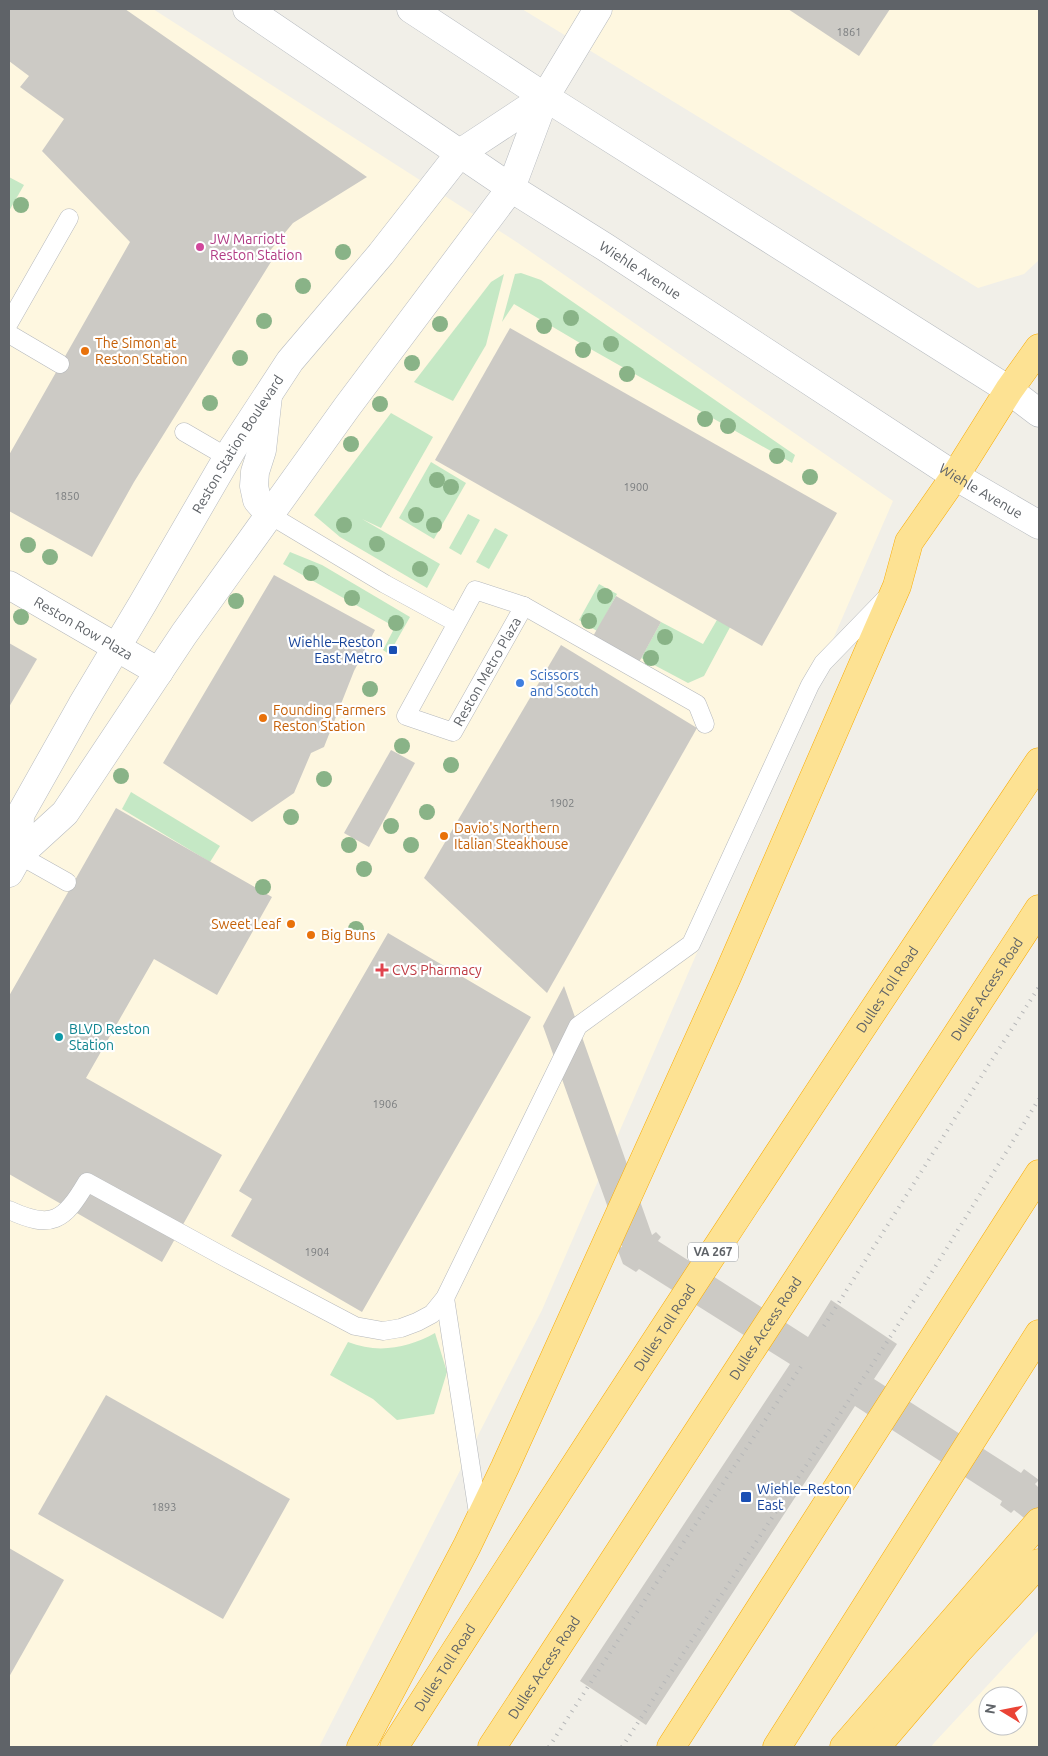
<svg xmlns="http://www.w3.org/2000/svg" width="1048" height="1756" font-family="Ubuntu,sans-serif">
	<rect width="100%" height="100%" fill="#f1efe8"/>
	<g fill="#fef7e0" fill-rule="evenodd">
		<polygon points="9,9 153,9 518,243 893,501 542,1310 319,1747 9,1747"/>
		<polygon points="522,9 1039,9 1039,260 1024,274 978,288"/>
		<path d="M1039,1630v117h-108l3,-4zM988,1696h30v30h-30z"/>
	</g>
	<g fill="#c5e8c5">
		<polygon points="9,177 24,185 9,211"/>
		<polygon points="521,273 541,280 795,455 792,463 580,343 514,304 502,322 515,274"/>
		<polygon points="504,274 486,345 453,401 414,382 491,282"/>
		<polygon points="391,413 433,437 381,528 362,519 440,564 427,588 340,537 314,515"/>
		<polygon points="431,462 466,483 434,539 399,518"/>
		<polygon points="468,514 480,520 461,555 449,548"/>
		<polygon points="495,528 508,535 489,569 476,562"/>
		<polygon points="290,552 322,565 410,617 389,654 383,650 395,627 283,564"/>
		<polygon points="599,584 617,594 597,631 579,620"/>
		<polygon points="721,613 736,616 704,676 688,683 641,658 661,622 703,644"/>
		<polygon points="131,792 220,846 210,862 122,809"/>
		<path d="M435,1333l12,39 -13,42 -37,6 -24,-21 -43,-24 18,-33c30,12 60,6 87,-9z"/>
	</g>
	<g fill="#cccac5">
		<polygon points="9,9 125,9 367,177 293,223 268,253 274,257 134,482 92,557 9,511 9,455 130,242 42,151 64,119 20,87 29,76 9,61"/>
		<polygon points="788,9 890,9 859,56"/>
		<polygon points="510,328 837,513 762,646 435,460"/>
		<polygon points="274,575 375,630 354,671 324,747 311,753 294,793 252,822 163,763"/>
		<polygon points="616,596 661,622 638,664 592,638"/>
		<polygon points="9,643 37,659 9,707"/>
		<polygon points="561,645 697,728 547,993 424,878"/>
		<polygon points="391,750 415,763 369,847 344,833"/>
		<polygon points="116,808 272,897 217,995 154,959 86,1078 222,1155 162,1262 9,1174 9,996"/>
		<polygon points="388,933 531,1017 362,1312 231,1236 252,1199 239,1191"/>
		<polygon points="564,986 652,1235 656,1232 661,1237 658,1241 808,1337 831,1300 897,1344 874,1379 1021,1473 1024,1469 1039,1480 1035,1484 1039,1488 1039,1530 1014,1510 1011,1513 1000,1505 1002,1501 855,1406 646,1725 580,1681 790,1364 639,1269 636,1272 623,1264 617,1248 622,1247 543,1026"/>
		<polygon points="106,1395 290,1499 223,1619 38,1514"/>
		<polygon points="9,1548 64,1580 9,1677"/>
	</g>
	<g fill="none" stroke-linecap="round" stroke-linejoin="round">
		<defs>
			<g id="lane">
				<polyline points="9,323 69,218"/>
				<polyline points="9,334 60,364"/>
				<polyline points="184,432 227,457"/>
				<path id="s1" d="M270,515l115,69 72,39 -51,93 47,16 71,-126 -49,-16 -18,33"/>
				<polyline points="524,606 697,704 705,724"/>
				<polyline points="19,855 67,882"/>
				<path d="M9,1210c43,20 55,11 78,-28l141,77 127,67 28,5 18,-3 16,-6 15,-8 13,-16 133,-272 113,-82 119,-259 13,-22 62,-64"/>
				<polyline points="445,1298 479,1520"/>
			</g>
			<g id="street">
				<polyline points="545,97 598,9"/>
				<path id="s2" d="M9,585l150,87"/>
			</g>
			<g id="secondary">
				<path id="s3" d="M247,9l264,179 94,59 350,229 84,49"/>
				<polyline points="411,9 545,97 1009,390 1039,413"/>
				<polyline points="268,396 262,450 255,472 254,486 257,500 270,515"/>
				<path id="s4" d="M19,855l1,-40 62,-110 61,-102 90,-155 57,-87 91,-107 79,-101 85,-56"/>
				<polyline points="9,873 19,855 65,813 184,634 347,407 511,188 545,97"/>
			</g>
			<g id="highway">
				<polyline points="361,1747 467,1546 505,1467 727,977 897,586 909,542 955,476 1009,390 1039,348"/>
				<path id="s5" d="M394,1747c211,-331 426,-659 645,-985"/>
				<path id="s6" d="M492,1747l547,-838"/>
				<polyline points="671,1747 1039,1174"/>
				<polyline points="777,1747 1039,1334"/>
				<polyline points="844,1747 1039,1522"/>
				<polyline points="876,1747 958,1651 1039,1563"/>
			</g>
		</defs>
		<use href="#lane" stroke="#b5b8bc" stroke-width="19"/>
		<use href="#street" stroke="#b5b8bc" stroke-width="29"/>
		<use href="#secondary" stroke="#b6babf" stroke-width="29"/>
		<use href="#highway" stroke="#f9ab00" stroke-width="29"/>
		<use href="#lane" stroke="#fff" stroke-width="18"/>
		<use href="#street" stroke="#fff" stroke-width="28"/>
		<use href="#secondary" stroke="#fff" stroke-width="28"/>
		<use href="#highway" stroke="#fde293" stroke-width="28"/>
		<g stroke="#b6b7b8" stroke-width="4" stroke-dasharray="1 6" stroke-linecap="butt">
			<polyline points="824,1326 981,1077 1039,987"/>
			<polyline points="549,1747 613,1648 802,1365"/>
			<polyline points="622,1747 919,1293 1039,1099"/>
		</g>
	</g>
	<g fill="#89b387">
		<circle cx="21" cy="205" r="8"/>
		<circle cx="343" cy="252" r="8"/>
		<circle cx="303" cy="286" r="8"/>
		<circle cx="571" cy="318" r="8"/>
		<circle cx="264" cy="321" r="8"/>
		<circle cx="440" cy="324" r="8"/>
		<circle cx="544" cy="326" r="8"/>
		<circle cx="611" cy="344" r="8"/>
		<circle cx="583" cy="350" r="8"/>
		<circle cx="240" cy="358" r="8"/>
		<circle cx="412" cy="363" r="8"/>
		<circle cx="627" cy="374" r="8"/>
		<circle cx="210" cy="403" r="8"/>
		<circle cx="380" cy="404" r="8"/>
		<circle cx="705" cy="419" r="8"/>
		<circle cx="728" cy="426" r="8"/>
		<circle cx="351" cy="444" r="8"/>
		<circle cx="777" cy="456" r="8"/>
		<circle cx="810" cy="477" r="8"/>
		<circle cx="437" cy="480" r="8"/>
		<circle cx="451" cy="487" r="8"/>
		<circle cx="416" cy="515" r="8"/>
		<circle cx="344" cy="525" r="8"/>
		<circle cx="434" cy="525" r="8"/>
		<circle cx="377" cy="544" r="8"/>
		<circle cx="28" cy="545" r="8"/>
		<circle cx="50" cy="557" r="8"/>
		<circle cx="420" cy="569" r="8"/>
		<circle cx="311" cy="573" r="8"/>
		<circle cx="605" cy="596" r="8"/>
		<circle cx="352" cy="598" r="8"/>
		<circle cx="236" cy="601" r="8"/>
		<circle cx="21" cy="617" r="8"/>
		<circle cx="589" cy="621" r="8"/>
		<circle cx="396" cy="623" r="8"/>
		<circle cx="665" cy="637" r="8"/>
		<circle cx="651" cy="658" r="8"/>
		<circle cx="370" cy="689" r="8"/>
		<circle cx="402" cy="746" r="8"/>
		<circle cx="451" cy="765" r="8"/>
		<circle cx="121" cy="776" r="8"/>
		<circle cx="324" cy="779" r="8"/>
		<circle cx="427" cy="812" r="8"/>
		<circle cx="291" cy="817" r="8"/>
		<circle cx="391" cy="826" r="8"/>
		<circle cx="349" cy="845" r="8"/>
		<circle cx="411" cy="845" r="8"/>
		<circle cx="364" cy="869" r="8"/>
		<circle cx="263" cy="887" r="8"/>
		<circle cx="356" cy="929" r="8"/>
	</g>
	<circle fill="#d1479c" stroke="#fff" stroke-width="2" cx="200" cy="247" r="5"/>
	<g fill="#e8710a" stroke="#fff" stroke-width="2">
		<circle cx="85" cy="351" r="5"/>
		<circle cx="263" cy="718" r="5"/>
		<circle cx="444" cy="836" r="5"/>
		<circle cx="291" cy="924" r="5"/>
		<circle cx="311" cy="935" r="5"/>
	</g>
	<g fill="#1a4fb4" stroke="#fff" stroke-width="2">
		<rect x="388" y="645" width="10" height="10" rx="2.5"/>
		<rect x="740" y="1491" width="12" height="12" rx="2.5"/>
	</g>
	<circle fill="#3f7fe0" stroke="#fff" stroke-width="2" cx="520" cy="683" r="5"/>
	<path fill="#e0444e" stroke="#fff" stroke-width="2" d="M379.5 962.5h5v5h5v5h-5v5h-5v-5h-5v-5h5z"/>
	<circle fill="#0f9aa8" stroke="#fff" stroke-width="2" cx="59" cy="1037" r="5"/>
	<g text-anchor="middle" stroke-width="4.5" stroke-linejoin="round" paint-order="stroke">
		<g font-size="11" fill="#7a7d7f">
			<text x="849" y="36">1861</text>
			<text x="636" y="491">1900</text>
			<text x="67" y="500">1850</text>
			<text x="562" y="807">1902</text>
			<text x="385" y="1108">1906</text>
			<text x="317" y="1256">1904</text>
			<text x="164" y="1511">1893</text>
		</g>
		<rect fill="#fff" stroke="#8f9295" stroke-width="1" x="688" y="1242.5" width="50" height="19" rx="4"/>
		<g font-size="12" font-weight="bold" fill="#5f6368">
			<text x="713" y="1256">VA 267</text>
		</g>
		<g font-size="14" fill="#b23c85" stroke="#fff" text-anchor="start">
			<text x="210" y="244">JW Marriott<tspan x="210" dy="16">Reston Station</tspan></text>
		</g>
		<g font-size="14" fill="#5f6368" stroke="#fff">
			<text dy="5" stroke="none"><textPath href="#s3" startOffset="472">Wiehle Avenue</textPath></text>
			<text dy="5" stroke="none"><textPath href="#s4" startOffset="470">Reston Station Boulevard</textPath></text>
			<text dy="5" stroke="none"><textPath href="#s3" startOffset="878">Wiehle Avenue</textPath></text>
			<text dy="5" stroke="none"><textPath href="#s2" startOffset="86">Reston Row Plaza</textPath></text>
			<text dy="5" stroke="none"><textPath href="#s1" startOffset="441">Reston Metro Plaza</textPath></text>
			<text dy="5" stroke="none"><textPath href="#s6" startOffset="905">Dulles Access Road</textPath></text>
			<text dy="5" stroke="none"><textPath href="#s5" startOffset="904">Dulles Toll Road</textPath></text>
			<text dy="5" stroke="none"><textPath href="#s6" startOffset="500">Dulles Access Road</textPath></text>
			<text dy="5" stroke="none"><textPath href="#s5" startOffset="499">Dulles Toll Road</textPath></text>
			<text dy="5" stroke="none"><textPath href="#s6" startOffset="95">Dulles Access Road</textPath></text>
			<text dy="5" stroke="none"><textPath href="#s5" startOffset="94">Dulles Toll Road</textPath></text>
		</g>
		<g font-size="14" fill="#c56008" stroke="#fff" text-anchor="start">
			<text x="95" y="348">The Simon at<tspan x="95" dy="16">Reston Station</tspan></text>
			<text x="273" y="715">Founding Farmers<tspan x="273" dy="16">Reston Station</tspan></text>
			<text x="454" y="833">Davio's Northern<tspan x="454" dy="16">Italian Steakhouse</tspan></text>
			<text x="281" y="929" text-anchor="end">Sweet Leaf</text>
			<text x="321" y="940">Big Buns</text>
		</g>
		<g font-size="14" fill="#164399" stroke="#fff" text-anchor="end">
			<text x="383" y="647">Wiehle–Reston<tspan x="383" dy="16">East Metro</tspan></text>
			<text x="757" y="1494" text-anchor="start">Wiehle–Reston<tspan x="757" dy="16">East</tspan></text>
		</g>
		<g font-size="14" fill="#366cbe" stroke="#fff" text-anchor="start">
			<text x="530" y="680">Scissors<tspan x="530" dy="16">and Scotch</tspan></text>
		</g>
		<g font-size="14" fill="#be3a42" stroke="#fff" text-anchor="start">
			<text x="392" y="975">CVS Pharmacy</text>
		</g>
		<g font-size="14" fill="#0d838f" stroke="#fff" text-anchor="start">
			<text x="69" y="1034">BLVD Reston<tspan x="69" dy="16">Station</tspan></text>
		</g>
	</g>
	<rect width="1048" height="1756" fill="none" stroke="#5f6368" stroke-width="20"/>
	<g transform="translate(1003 1711) rotate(280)"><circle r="24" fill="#ffffff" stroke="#bfc1c3"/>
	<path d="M0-4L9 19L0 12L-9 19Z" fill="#ea4335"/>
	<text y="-8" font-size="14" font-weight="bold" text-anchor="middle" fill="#5f6368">N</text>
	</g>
</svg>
